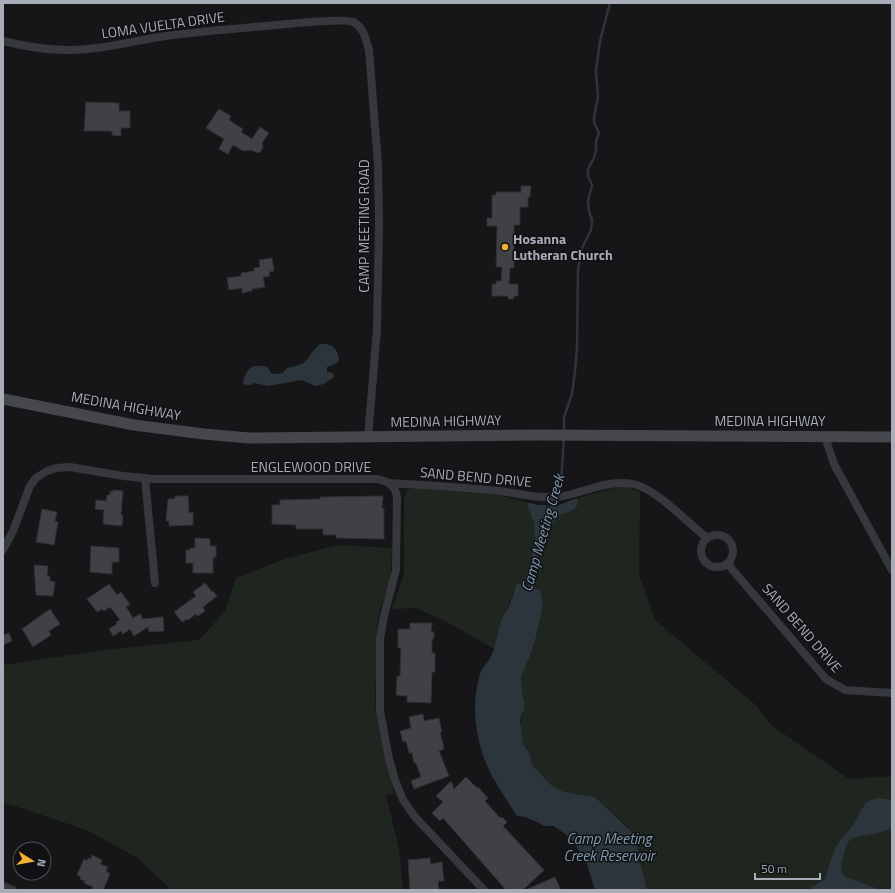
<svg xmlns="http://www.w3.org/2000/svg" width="895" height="893" font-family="'Titillium Web',sans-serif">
	<rect width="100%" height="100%" fill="#161618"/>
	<g fill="#1e261f">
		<polygon points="621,486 626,487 640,492 639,574 655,620 757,706 771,725 849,779 892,776 892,890 647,890 643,872 638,858 637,842 635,837 628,827 595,797 564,792 551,785 532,765 530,754 523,744 520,725 522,712 524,706 523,698 521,677 530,656 536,637 543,605 540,590 521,584 516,584 507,610 502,615 494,649 451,624 416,608 392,609 404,574 404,498 407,491 410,488 498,495 538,505 557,506 574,499"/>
		<polygon points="337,545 392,548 390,583 380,609 377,625 375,704 378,724 394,794 386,795 399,849 403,890 171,890 139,859 89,831 15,806 3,803 3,665 104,650 199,640 225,611 236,578 282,560"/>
	</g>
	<g fill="#2c353c">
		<path d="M320,344c12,-1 18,4 19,16l-2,3 -10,4v5l6,1 1,4 -10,7 -9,2 -13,-6 -34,6 -14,-3c-4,3 -7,3 -11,0 2,-10 6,-19 18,-17 2,0 5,0 6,1 3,3 2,6 7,7 3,0 7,-1 9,-1l4,-5c25,-4 17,-10 33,-24z"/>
		<path d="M574,499h3l1,5c-6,8 -11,9 -20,11l-18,32 -8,35 -8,-3 6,-11 3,-19 3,-5 -2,-21 -6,-17v-3l10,2 19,1z"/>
		<path d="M516,584h4l20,6 3,15 -7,32 -6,19 -9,21 2,21 1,3v9l-2,2 -2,8 3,24 7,10 2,11 19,20 13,7 31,5 37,35 5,10 1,16 5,14 4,18h-52l-8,-26 -14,-23 -9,-8 -10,-7h-9l-19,-9 -9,-1c-9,-14 -18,-27 -26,-42 -15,-30 -21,-68 -11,-100 2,-7 9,-12 11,-18 6,-12 6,-26 11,-38 1,-4 3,-5 5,-8 4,-7 7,-17 9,-26z"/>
		<path d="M879,798l13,2v27c-12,9 -35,7 -42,13 -4,4 -5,9 -6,14 -3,9 -4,14 0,22l37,14h-71l2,-3 13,-8c4,-9 5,-20 10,-29 4,-11 14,-18 20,-28 8,-12 7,-22 24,-24z"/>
	</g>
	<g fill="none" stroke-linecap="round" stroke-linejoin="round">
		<g stroke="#2c353c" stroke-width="2.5">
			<polyline points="564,433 564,417 572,394 575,371 577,348 578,269 582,248 591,230 592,220 589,211 588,201 592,185 588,176 588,169 594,158 596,150 596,141 599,133 594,122 594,117 598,97 596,71 600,41 610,3"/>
			<polyline points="558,494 561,482 564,438"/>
			<polyline points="529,589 533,579"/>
		</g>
	</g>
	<g fill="#404145" stroke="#303034">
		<polygon points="86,102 119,103 119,111 130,111 130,128 121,128 121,136 112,135 112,131 84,131"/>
		<polygon points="219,109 231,116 229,120 243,129 241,132 252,139 260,127 269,133 262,143 263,148 260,152 257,153 251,150 243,151 233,145 228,154 219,149 224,139 206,128"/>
		<polygon points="521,186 531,186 530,197 528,197 528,207 520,207 520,225 514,225 514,268 510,268 509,284 518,284 518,296 514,296 514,299 508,299 508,296 492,296 492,284 496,284 496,281 501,281 502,267 496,267 497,226 487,226 487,218 492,218 492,195 496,195 496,192 521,192"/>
		<polygon points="272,258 274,271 269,272 270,276 263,277 265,287 252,289 252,291 242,293 242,288 229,290 227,278 241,276 241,273 254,271 254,268 260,267 259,260"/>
		<polygon points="113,490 123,491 121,515 123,515 122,526 103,524 104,510 95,509 96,500 106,501 107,495 110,495 110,491 113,492"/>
		<polygon points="175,496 188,496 189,513 193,512 193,525 169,526 169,521 166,521 168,499 175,499"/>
		<polygon points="383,496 382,508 384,509 384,539 336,538 336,535 323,535 323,529 296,529 296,525 272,524 272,505 280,505 280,500 320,499 320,497"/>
		<polygon points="42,509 57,512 55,521 58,522 54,545 36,542"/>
		<polygon points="195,538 210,539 210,546 216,546 216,557 213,557 213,573 193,573 193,563 186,563 186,550 190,550 190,548 195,548"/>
		<polygon points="91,546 119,548 119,562 112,562 112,574 90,572"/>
		<polygon points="34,565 48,566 47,576 50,576 50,581 55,582 53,596 36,595"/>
		<polygon points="205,583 212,592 213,591 217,596 203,607 205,611 198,616 196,614 188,620 187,619 182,622 174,612 196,596 193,592"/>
		<polygon points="109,584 117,595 121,592 130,604 126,607 133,618 140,614 143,619 163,617 164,631 149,632 148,627 134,636 130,629 123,634 121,631 113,636 109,629 117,624 116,622 120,620 110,607 104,611 102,609 97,612 87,599"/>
		<polygon points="50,609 60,624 49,631 51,635 33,647 22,629"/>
		<polygon points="410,623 432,623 431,632 434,632 434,639 432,639 432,653 435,653 435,672 432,672 431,703 407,702 407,696 396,695 397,676 400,676 401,648 398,648 398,629 410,629"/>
		<polygon points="9,633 12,641 3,645 3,635"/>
		<polygon points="423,714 424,721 439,718 442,732 440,732 444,749 439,751 449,776 414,789 411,781 421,777 416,763 414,763 412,753 409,753 406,741 403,742 400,731 411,728 409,717"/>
		<polygon points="466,777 477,788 478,787 488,798 485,801 500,818 502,817 507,822 503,826 544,870 523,890 506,890 443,818 440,821 432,813 443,802 436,796 451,781 454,789"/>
		<polygon points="92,855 102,860 100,864 108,867 106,871 110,874 103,890 91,890 93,887 84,883 85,881 80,879 81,877 77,875 84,859 87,861 88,858 91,859"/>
		<polygon points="430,858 431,864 442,862 444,881 438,881 439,890 410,890 408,860"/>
		<polygon points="555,877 561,890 525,890"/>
	</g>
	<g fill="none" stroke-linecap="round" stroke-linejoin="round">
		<g stroke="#37383d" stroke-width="8">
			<path d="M3,41c28,7 56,11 84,8 25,-2 48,-8 72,-12 43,-6 85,-9 128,-13 12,-1 57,-6 66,-2 11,5 13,18 16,28l9,114 1,60 -2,105 -9,108"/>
			<polyline points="825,437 834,464 892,570"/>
			<polyline points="145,478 155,583"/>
			<path d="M390,483c36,2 73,4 109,8 18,2 39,8 58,6 26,-3 53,-20 80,-12 22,7 51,38 70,53"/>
			<circle cx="717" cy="551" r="16"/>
			<path d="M3,550l10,-19 17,-45 6,-8 11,-7 9,-3 14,-1 53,9 30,3h223c12,2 19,6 21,18l-1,73 -12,46 -4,22v73l9,48 6,21 8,20 12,17 69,73"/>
			<polyline points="729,562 731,568 826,679 845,690 892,693"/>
			<polyline points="3,886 13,890"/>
		</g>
		<polyline stroke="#45474d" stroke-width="11" points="3,399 134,425 204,434 249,438 538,435 892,437"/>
	</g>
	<circle fill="#f2b134" stroke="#111113" stroke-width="1.5" cx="505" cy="247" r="4"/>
	<g text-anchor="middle" stroke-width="3" stroke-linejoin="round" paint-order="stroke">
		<g font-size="14" fill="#a8adb8" stroke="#111113">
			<text transform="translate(163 25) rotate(-8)" y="5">LOMA VUELTA DRIVE</text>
			<text transform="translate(364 226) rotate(-90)" y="5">CAMP MEETING ROAD</text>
			<text transform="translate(126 406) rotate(10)" y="5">MEDINA HIGHWAY</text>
			<text transform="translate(446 421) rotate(-1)" y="5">MEDINA HIGHWAY</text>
			<text x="770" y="426">MEDINA HIGHWAY</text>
			<text x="311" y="472">ENGLEWOOD DRIVE</text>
			<text transform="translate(476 477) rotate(5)" y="5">SAND BEND DRIVE</text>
			<text transform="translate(802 628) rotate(49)" y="5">SAND BEND DRIVE</text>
		</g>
		<g font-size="14" font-weight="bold" fill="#a8adb8" stroke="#111113" text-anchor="start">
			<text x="513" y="244">Hosanna<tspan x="513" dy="16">Lutheran Church</tspan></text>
		</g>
		<g font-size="15" font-style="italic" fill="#7f9bb3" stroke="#111113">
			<text transform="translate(543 533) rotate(-74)" y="5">Camp Meeting Creek</text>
			<text x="609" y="844">Camp Meeting<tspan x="609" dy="17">Creek Reservoir</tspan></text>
		</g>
	</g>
	<rect width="895" height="893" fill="none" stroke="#a8adb8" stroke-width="8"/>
	<g transform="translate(32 861) rotate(101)"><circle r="19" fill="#111113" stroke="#4d4f55"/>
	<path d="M0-3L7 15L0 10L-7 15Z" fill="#f2b134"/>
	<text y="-6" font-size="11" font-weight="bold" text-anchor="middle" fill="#a8adb8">N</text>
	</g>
	<path d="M755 873v6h65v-6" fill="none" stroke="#a8adb8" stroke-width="2"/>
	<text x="761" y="873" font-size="12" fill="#a8adb8" stroke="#111113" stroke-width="3" paint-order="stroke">50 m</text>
</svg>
